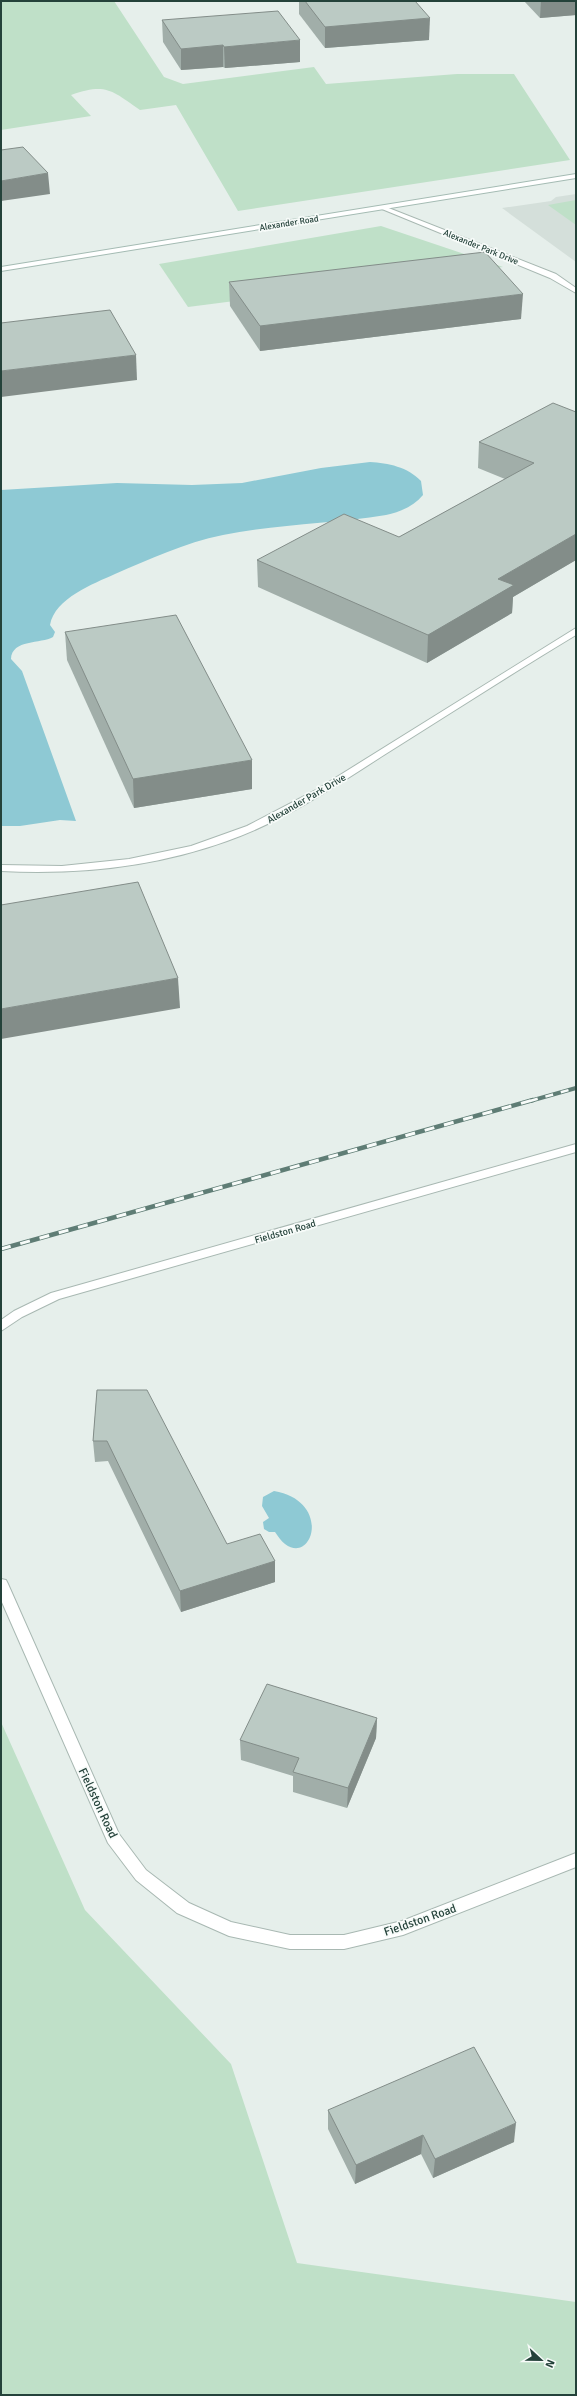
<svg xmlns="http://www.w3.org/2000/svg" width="577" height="2396" font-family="Signika,sans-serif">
	<rect width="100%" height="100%" fill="#e6efeb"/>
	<polygon fill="#d4dfda" points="576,194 576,262 502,208 551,201 556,197"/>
	<g fill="#bfe0c8">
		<path d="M1,1h113l50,76 19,7 131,-17 12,17 131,-10h57l56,86 -332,51 -62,-106 -36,5c-29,-20 -34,-27 -69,-15l20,21 -90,14z"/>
		<polygon points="576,200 576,225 548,205"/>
		<polygon points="381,226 503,267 188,307 159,264"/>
		<polygon points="1,1722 85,1910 231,2064 297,2263 576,2302 576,2395 1,2395"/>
	</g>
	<g fill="#8ec9d4">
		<path d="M370,462c18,1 38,5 51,19l2,14c-9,11 -23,17 -37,20 -54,9 -110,9 -163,20 -39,8 -73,24 -108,39 -22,10 -60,24 -65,51l5,7 -2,5c-12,7 -41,2 -42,22l11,12 54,150 -16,-1 -40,6h-19v-336l116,-7 75,2 50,-2 79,-15z"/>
		<path d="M274,1491c58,10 39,74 11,53 -4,-3 -7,-8 -10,-12h-6l-5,-3 -1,-7 6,-4 -7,-12 1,-9z"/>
	</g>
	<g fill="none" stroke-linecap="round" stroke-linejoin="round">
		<defs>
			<g id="street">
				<polygon points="382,207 386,207 556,274 576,288 576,293 550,278 382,209"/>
				<path d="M576,628v7c-65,39 -128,80 -192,120 -50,32 -100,66 -157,86 -72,26 -150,34 -226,30v-6l61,1 67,-7 62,-13 56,-20 69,-36z"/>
				<polygon points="576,1144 576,1152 59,1299 22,1317 1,1331 1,1320 14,1311 51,1293"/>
				<polygon points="1,1579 6,1580 8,1584 119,1834 146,1870 189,1903 231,1922 290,1935 344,1935 402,1921 576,1853 576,1867 403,1935 344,1949 290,1949 229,1936 177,1913 136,1880 108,1843 1,1600"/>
			</g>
			<polygon id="secondary" points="576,174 576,178 1,271 1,267"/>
		</defs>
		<use href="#street" stroke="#a8b8b2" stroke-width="2"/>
		<use href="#secondary" stroke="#a4bbb3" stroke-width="2"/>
		<use href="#street" fill="#fff" fill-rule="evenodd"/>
		<use href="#secondary" fill="#fff" fill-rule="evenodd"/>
		<defs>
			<polyline id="rail-far1" points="530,1101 576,1088"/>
			<polyline id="rail" points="1,1249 533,1100"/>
		</defs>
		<use href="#rail-far1" stroke="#5f7d75" stroke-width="4"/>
		<use href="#rail" stroke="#5f7d75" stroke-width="4.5"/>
		<use href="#rail-far1" stroke="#f7fbf9" stroke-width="2.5" stroke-dasharray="8" stroke-linecap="butt"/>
		<use href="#rail" stroke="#f7fbf9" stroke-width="3" stroke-dasharray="10" stroke-linecap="butt"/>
	</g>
	<g fill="#a1aea9">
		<polygon points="299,1 415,1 429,40 325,48 299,14"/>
		<polygon points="524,1 576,1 576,15 540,18"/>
		<polygon points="162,20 300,62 225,68 223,67 181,70 163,42"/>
		<polygon points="229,282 521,319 260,351 230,306"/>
		<polygon points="576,412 576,560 513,597 512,613 427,663 258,587 257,560 399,537 505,479 478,468 479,442"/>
		<polygon points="65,632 252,789 134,808 67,660"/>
		<polygon points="97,1390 227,1544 275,1561 275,1582 181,1612 108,1461 95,1462 93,1441"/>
		<polygon points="377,1718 376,1738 347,1808 293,1792 293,1776 241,1760 240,1740"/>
		<polygon points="328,2110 514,2142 433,2178 421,2154 355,2184 328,2129"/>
	</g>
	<g fill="#838d89">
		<polygon points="541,1 576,1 576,15 540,18"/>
		<polygon points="430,18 429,40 325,48 325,27"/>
		<polygon points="300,40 300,62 225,68 224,47"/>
		<polygon points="223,45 223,67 181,70 181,49"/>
		<polygon points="48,173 50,194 1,201 1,181"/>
		<polygon points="523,294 521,319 260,351 260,326"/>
		<polygon points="136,355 137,380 1,397 1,371"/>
		<polygon points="576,534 576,560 513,597 512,613 427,663 428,635 498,579"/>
		<polygon points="252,760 252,789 134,808 133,779"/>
		<polygon points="178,978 180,1008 1,1039 1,1009"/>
		<polygon points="275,1561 275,1582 181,1612 180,1591"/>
		<polygon points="377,1718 376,1738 347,1808 348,1788"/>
		<polygon points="516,2123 514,2142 433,2178 435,2159"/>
		<polygon points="423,2135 421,2154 355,2184 356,2165"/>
	</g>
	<g fill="#bbcac4" stroke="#838d89">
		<polygon points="305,1 415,1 430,18 325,27"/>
		<polygon points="278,11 300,40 224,47 223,45 181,49 162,20"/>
		<polygon points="23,147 48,173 1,181 1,150"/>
		<polygon points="485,252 523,294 260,326 229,282"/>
		<polygon points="110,310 136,355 1,371 1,323"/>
		<polygon points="553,403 576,412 576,534 498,579 514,585 428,635 257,560 344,514 399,537 534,463 479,442"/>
		<polygon points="176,615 252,760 133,779 65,632"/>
		<polygon points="138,882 178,978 1,1009 1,905"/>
		<polygon points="97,1390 147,1390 227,1544 260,1534 275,1561 180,1591 107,1441 93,1441"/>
		<polygon points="267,1684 377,1718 348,1788 293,1772 299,1758 240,1740"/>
		<polygon points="474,2047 516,2123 435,2159 423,2135 356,2165 328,2110"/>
	</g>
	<g text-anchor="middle" stroke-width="3.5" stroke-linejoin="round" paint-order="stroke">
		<g font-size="9" fill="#24423a" stroke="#f7fbf9">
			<text transform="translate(289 223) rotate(-9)" y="3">Alexander Road</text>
			<text transform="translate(481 247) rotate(22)" y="3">Alexander Park Drive</text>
		</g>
		<g font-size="10" fill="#24423a" stroke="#f7fbf9">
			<text transform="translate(306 798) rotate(-30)" y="4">Alexander Park Drive</text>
			<text transform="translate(285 1231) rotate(-16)" y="4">Fieldston Road</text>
		</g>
		<g font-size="12" fill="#24423a" stroke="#f7fbf9">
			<text transform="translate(98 1803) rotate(65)" y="4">Fieldston Road</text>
			<text transform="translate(420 1920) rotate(-19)" y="4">Fieldston Road</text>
		</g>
	</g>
	<rect width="577" height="2396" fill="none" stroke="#24423a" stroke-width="4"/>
	<g transform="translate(541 2360) rotate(112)" stroke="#f7fbf9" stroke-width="3" paint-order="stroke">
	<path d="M0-3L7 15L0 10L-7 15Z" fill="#24423a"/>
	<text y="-6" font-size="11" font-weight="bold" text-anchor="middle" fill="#24423a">N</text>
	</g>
</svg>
